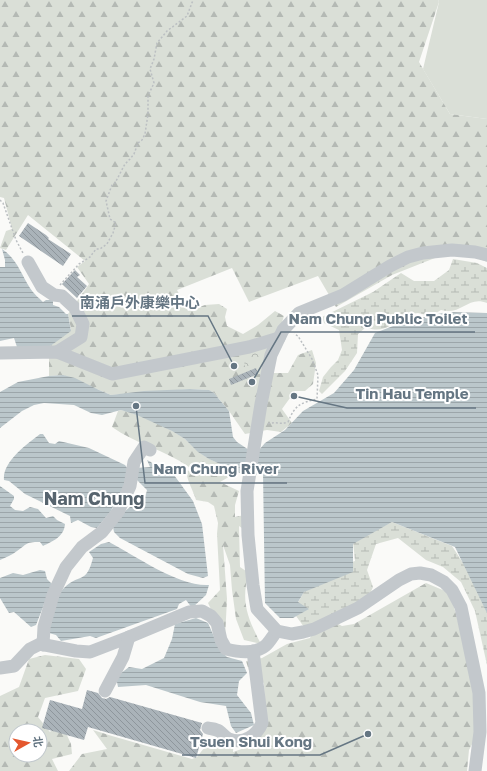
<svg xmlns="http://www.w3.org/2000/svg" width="487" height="771" font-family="'Golos Text','Noto Sans SC',sans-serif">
	<defs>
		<pattern id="forest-firs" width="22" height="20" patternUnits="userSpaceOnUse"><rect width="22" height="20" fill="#dadfd7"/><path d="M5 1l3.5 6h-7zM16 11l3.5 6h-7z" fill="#b4b9b4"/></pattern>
		<pattern id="wetland-marsh" width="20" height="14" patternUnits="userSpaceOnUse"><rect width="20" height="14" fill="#dadfd7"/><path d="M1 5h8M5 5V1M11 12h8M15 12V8" fill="none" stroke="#b4b9b4"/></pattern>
		<pattern id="park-crowns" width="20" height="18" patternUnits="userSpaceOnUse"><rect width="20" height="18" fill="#dadfd7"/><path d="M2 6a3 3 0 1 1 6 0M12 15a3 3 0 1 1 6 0" fill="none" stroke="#b4b9b4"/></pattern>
		<pattern id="water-rules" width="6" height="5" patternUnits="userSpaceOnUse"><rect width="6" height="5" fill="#bbc7cb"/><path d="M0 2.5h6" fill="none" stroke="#9ca6aa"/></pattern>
		<pattern id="building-back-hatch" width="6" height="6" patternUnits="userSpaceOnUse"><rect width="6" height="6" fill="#aab3b9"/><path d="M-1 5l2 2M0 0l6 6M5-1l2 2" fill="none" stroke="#8e969c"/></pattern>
	</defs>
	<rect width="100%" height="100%" fill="#fafaf8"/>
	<polygon fill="#dadfd7" points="438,0 487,0 487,119 450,114 423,69 439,2"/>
	<g fill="url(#forest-firs)" fill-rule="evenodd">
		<polygon points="0,0 438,0 439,2 419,62 450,114 487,119 487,262 464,253 445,254 392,275 336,307 318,276 249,302 232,268 177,290 188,311 205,305 219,304 227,309 225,317 227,326 243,334 258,325 275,311 284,316 276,340 271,373 288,373 298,355 312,350 316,363 313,384 305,391 295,391 282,409 292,423 281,432 267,430 245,434 229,411 214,393 208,390 190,389 111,395 63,375 49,376 49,347 71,329 68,314 89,284 77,267 85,261 28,215 6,250 0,248 6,231 12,229 4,198 0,197"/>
		<path d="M121,410c20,4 47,17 64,29 7,6 13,13 21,18 10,6 21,8 28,17l-14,8 19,9 -4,14v12l19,-4 -1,23 -14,-10 1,41 9,6c-9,28 -1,46 12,71l-17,-4 -8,-21 -4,-29 -2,-25 -7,-20 4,54 -2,39 -17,-35 12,-13 -3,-56 1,-11 -4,-17 -6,-4 -12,-2c-3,-10 -9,-19 -10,-30l16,5 9,-3 -9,-6 -13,1c-24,-17 -53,-23 -77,-40l6,-16z"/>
		<polygon points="426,583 450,593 460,628 483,723 469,750 467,771 69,771 82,754 107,749 93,730 112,736 192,759 197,757 204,748 217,746 227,732 234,735 233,752 253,745 265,722 264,683 250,674 246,661 262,658 287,644 310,638 322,615 342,626 354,624"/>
		<path d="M45,655l34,4 7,10 -8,22 -33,7 -7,19 12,15 10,-12 11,24 1,10 -20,5 6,12h-58v-75l19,-9 10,-28zM16,731h24v24h-24z"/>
	</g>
	<g fill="url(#wetland-marsh)">
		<path d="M453,259l24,4 10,5v35c-19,-8 -26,13 -46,7l-10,6 -13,-3 -17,2c-12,13 -17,17 -36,13l-7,6 -1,19 -12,18 -23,23 -3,-3 4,-14 8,-10 7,-7 4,-10 -3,-20 -15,-7 -2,-6 51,-25 28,-19 13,8h20l15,-11z"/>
		<polygon points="392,522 452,546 487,600 487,665 475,611 461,582 443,567 426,560 398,538 376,544 367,570 373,587 365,605 304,627 296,616 308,609 297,604 304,592 344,565 355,561 353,541"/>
	</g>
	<polygon fill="url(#park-crowns)" points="271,344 264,373 247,377 242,351"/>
	<g fill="url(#water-rules)">
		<path d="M2,249c15,10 19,25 28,39 3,5 9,10 13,14l3,-2h7v5l6,2 7,7h2l3,17 -22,16h-32l-3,-9 -14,3v-74h5v-7z"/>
		<polygon points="447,312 487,313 487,613 455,547 392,522 353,544 353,572 304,592 298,602 309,609 293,618 280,618 265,603 263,473 251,476 242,474 209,459 198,452 185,439 172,431 137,415 121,410 102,415 91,413 74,405 44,403 34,405 22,411 0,428 0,392 18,382 49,376 63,375 75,378 99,390 111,395 144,391 190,389 209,390 214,393 229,411 233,437 237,442 249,450 259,450 265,443 285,430 303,411 334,393 354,370 375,333 406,321"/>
		<path d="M40,434h3l6,9 6,1 4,-3 30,7 36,17 3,4 -4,19 -8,12 -5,11 -14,17 -6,-1 -13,-7 -7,3 -1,-7 -45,-22 -16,-13 -5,-1c-2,-18 23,-36 36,-46z"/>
		<path d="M147,460l4,2 4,5 19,8 19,26 9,23 6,52 -5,2 -15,-4 -68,-36 -6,-6 -1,-5c5,-6 10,-15 17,-20 10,-8 13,0 17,-17l-11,-11 2,-11 12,-1z"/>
		<path d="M0,486l14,10v3l-4,7 5,4 8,1 7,-4 8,2 8,9 7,-2 4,4 8,4c-1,13 -12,17 -22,22l-3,-4c-16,0 -12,2 -23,9 -5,4 -11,6 -17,9z"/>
		<path d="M109,542c27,14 70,45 100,43l-3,10 -14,13 -6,-8 -7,4 -2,5 -81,29 -6,-2 -29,5 -5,-6 -7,-2c3,-13 5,-35 15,-45 15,-15 22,-3 29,-30l-4,-6 12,-8z"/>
		<polygon points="40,570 45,571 47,579 52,584 36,625 31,627 14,612 9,613 0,598 0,578 13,573 23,575"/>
		<polygon points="196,618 208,623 220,650 227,657 242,661 247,673 239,681 237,695 251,713 254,725 236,733 231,726 226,706 200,702 146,685 118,687 116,677 129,667 142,669 164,658 172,639 175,624"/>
	</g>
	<g fill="url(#building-back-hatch)">
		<polygon points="28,223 46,235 49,238 48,239 71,254 63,266 19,236"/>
		<polygon points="75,270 80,275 77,277 87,286 77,298 62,284"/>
		<polygon points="256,368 258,374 231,385 229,379"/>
		<polygon points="87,690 98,693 102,698 106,699 110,697 202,723 200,730 203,734 196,758 88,727 84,740 42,728 50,700 82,709"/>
	</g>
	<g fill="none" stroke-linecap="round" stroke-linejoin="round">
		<g stroke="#bbbfc2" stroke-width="1.5" stroke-dasharray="2 2" stroke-linecap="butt">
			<polyline points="0,200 3,203 16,240 23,253"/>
			<polyline points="60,285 79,264 90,257 96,249 100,249 107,244 113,233 116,223 110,219 106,201 112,185 115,183 125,164 130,159 134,154 138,143 142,140 145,134 148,114 148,96 154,83 150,69 154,59 157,43 167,31 187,16 193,0"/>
			<path d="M268,424c7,-3 12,1 20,-2 7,-17 12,-19 29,-23l1,-24 -6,-16 -14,-23 -4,-2"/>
		</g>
		<g stroke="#c3c8cc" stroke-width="13">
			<polyline points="28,262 42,287 54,295 62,296 75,308 83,324 81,337 57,352"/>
			<polyline points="0,353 57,352 112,374 249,347 279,338"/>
			<polyline points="43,645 44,627 53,595 66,567 82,547 102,532 118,512 130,486 134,462 144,447 150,450"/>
			<path d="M0,668l14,-2 16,-17 10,-5 36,7 14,1 39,-15 60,-25 13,-1 9,5 6,7 4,17 5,9c12,3 29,5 39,-3 5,-4 8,-11 12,-15"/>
			<polyline points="105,691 123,657 129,637"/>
			<path d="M208,728c4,1 8,1 11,3 4,3 7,7 10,8 15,6 28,-4 33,-16l-9,-72"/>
			<polyline points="475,771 480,732 479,693 461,607 452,590 444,582 431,575 420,573 411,574 399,580 358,608 314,629 303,632 292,634 277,631 257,609 253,585 248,535 247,491 261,404 271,355 283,330 299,313 343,295 390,266 408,257 423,253 452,250 475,252 487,255"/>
		</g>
	</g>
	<g text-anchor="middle" stroke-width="4" stroke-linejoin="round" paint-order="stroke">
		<g font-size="18" font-weight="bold" fill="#57646e" stroke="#fff">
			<text x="94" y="505">Nam Chung</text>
		</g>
	</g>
	<path fill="none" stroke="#657683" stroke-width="1.5" d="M234 366L208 316H72M252 382L281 332H475M294 396L347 408H476M136 406L145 483H287M368 734L320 755H182"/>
	<g fill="#657683" stroke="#fff" stroke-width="1.5">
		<circle cx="234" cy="366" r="4"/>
		<circle cx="252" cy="382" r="4"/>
		<circle cx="294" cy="396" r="4"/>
		<circle cx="136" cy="406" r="4"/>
		<circle cx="368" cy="734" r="4"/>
	</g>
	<g font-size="15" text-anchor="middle" font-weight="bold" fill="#657683" stroke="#fff" stroke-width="4" stroke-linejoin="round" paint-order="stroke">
		<text x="140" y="308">南涌戶外康樂中心</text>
		<text x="378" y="324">Nam Chung Public Toilet</text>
		<text x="412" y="399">Tin Hau Temple</text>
		<text x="216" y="474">Nam Chung River</text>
		<text x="251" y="747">Tsuen Shui Kong</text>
	</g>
	<g transform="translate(28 743) rotate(82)"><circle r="19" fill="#ffffff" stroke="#c1c8cd"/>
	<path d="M0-3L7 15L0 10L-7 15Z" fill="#e4572e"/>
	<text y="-6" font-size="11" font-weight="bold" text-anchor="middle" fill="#657683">北</text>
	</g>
</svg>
